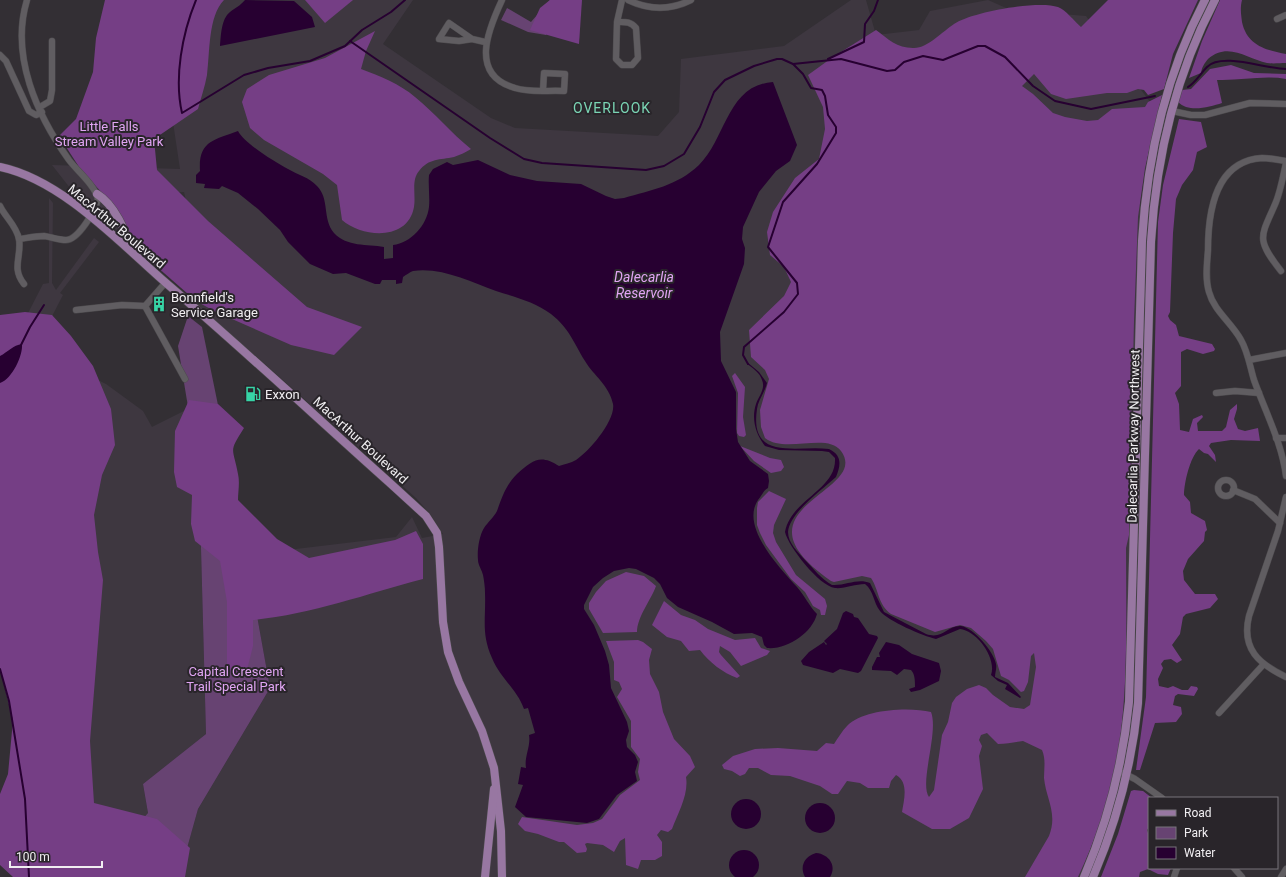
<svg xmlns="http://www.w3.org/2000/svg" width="1286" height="877" font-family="Roboto,sans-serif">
	<rect width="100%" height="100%" fill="#332f34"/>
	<g fill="#3e3740">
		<polygon points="198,0 413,0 383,44 491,118 515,128 658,136 679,112 681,59 784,46 851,0 866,0 876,35 919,30 930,11 988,0 1029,18 1062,14 1086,16 1156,110 1140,198 1142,241 1134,551 1119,772 1080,877 179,877 198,809 270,688 246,555 396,537 412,517 422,538 443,534 431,515 416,498 196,303 202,271 184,192 167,193 162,272 70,188 52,165 180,169 171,109"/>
		<polygon points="49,198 53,203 52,283 56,290 94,238 99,242 60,293 63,295 35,349 106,384 143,411 152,427 188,409 199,474 206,734 143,784 148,813 123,840 20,781 0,643 9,350 43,284 49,283"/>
	</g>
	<g fill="#674372">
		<polygon points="550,0 565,0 546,35 528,32 501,20 507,8 531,22"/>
		<polygon points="188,316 202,327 227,449 270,688 198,809 179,877 95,870 148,813 143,784 206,734 199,474 178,346"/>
	</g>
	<g fill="#753e85">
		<path d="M105,0h119c-16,16 -14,53 -17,75 -2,11 -6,23 -9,34l-44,30 3,31 51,51 99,86 55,20 -28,28 -43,-10 -75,-33 -20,-11 -56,-49 -35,-56 -24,-26 -22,-34 17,-17 17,-47 3,-34z"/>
		<polygon points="305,0 353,0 325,23"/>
		<polygon points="550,0 582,0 579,44 530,30 540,8"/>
		<path d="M1108,0h90l-25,54 -9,35 -16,6 -4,-5 -6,-1 -11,4h-20l-41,6 -15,-5 -17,-20 -12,12 11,8 20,19 12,4 22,4 11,-1 14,-11 33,-2 3,-5 14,-7 -17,73 -7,49 -4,104 -5,214 -3,13c0,58 2,117 -4,174 -5,53 -21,107 -44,155h-53l24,-41c9,-23 -3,-37 -5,-58 0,-9 2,-19 -2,-28l-19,-9c-8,1 -16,3 -25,3l-11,-11 -6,2 -2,5 3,6 -3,10 4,33 -14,29 -19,11h-18l-30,-17c2,-12 7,-30 -6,-37l-5,6 -2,7h-21l-8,-5 -13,-2 -9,13h-6l-12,-8 -30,-10 -19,-1 -13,-7h-9l-4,6 -5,2 -8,-5 -8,-2 -2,-4 11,-9 22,-7 23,-1 39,3 9,-8 8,1c4,-6 8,-13 13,-18 17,-17 62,-19 84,-14 8,20 -12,71 -2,85l5,-7 8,-55 6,-13 4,-19 4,-6 11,-8 12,-4 7,3 7,7 17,12 14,2 6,-4 6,-38 -2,-14 -3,3 -3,26 -4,9 -3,1 -12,-12 -8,-4 -8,-27 -7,-8 -15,-13 -11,-3 -25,7 -44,-18c-13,-9 -12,-24 -20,-36l-9,-2 -28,6 -3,-1c-106,-74 41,-88 10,-130 -14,-19 -56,3 -76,-13l-4,-11 -1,-17 9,-31 -4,-9 -14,-13 -2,-27 35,-34 7,-14 -7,-15 -14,-12 -3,-23 6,-20 22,-34 24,-19 6,-30 -2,-22 -15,-32 25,-18 43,-27c12,9 21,18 37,18 14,1 30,-17 41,-24 18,-12 84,-24 104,-17 8,3 16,14 23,20z"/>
		<path d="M1220,0h22c-2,8 -1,14 0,22 5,23 23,28 44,32v9c-6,0 -13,1 -19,0 -19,-4 -39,-22 -59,-4 -4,5 -6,8 -7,14l-12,5 13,-37z"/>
		<path d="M375,31l-9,20 -5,18c19,7 39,15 54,28 20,16 36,36 56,52 -5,3 -11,6 -17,8 -14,3 -25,1 -35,14 -8,9 -3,24 -5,36 -6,34 -51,31 -72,13l-5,-35 -14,-11 -59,-34 -14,-12 -8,-26 5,-13 22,-14 56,-17z"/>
		<path d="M1231,65l23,8 32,1v5c-23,-4 -46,2 -69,1l5,23c-13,4 -33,10 -44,-1l4,-12 9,-1 19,-20z"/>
		<path d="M1179,119l22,3 6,25 -10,5 -4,18 -11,15 -6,14 -3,34 -3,79 -2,4 2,4 6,5 3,11 33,8 3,5 -1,2 -11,3 -16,-5 -6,3v34l-6,7 4,11 1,26 9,2 4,-13 9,-4 1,2 -6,6 1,8h24l4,-4 4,-17 7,-6v5l-3,10 4,10 7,2 13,-3 2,13 -29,-1 -20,3 -2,3 6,9 1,7 -8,-8 -4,-1 -5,-4c-9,8 -15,34 -15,46l6,7 1,11 14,8 2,9 -2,2 -1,9 -16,18 -5,12 1,9 11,14h20l3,5 -8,9 -24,6 -3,3 -3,17 -8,11 10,15 -5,3 -6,-4 -7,1 -3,4 2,4 -5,11 1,7 9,2 5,-2 9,4h6l3,-4 6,1 1,2 -4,7 -16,-2 -3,2 -2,9 8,2 1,7 -6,8 -21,1 -15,47h-4l10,-73 12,-475 5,-37z"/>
		<polygon points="25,312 52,315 71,336 93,366 111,409 115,445 102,475 94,515 98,552 103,580 90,741 94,803 157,819 190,848 185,877 13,877 0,865 0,794 8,774 13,720 0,669 0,315"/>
		<polygon points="735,373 745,387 743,417 746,435 744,437 739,436 737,433 738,393 732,376"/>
		<path d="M189,400l29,4 26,24c-16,25 -11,19 -6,46 2,8 0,18 0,26l39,39 32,19 86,-18 21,-9 7,13v35c-57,15 -111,35 -170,41v26l-7,28 -19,-3v-69l-7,-41 -25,-20 -4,-17 1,-29 -15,-8 -3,-15 1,-41z"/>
		<polygon points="740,446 770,458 781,460 784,467 781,471 771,473 754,461"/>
		<polygon points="769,491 786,499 774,525 773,533 776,542 796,575 825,599 827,606 825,615 821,615 820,610 813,606 805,592 791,579 766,545 760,533 757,525 757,508 758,502"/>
		<path d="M626,572l18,4 12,10c-5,14 -19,31 -19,46l-34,1 -14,-24v-6l7,-11 10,-11z"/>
		<path d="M664,601l17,14 14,5 13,9 27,11 20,-2 6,10 9,3 -3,4 -26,11 -11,-14 -10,-6 -1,6 2,3 19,21 -3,2c-14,-5 -28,-16 -37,-28l-11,1 -8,-10 -14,-4 -15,-12z"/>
		<path d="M638,640l5,2 9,7 -3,11 1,14 9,18 4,20 11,27 16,17 5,11 -9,10c3,17 -8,36 -14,52l-4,3 -7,-2 -4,5 5,7v14l-7,4h-14l-3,9 -12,-4 -1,-27 -5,3 -6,11 -11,-7 -16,-2 -2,1 2,5 -1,3 -9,1 -13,-11h-5l-21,-8 -13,-3 -7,-7 4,-7 55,8 16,-2 9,-4 18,-24 20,-15 -2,-8 2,-13 -9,-12v-26l-14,-24 5,-8 -3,-7 -5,-2v-18l-8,-21z"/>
		<polygon points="1134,790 1143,791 1152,798 1149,798 1149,827 1147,830 1149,836 1149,868 1171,868 1168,875 1158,874 1148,869 1140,872 1139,877 1101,877 1118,834 1131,791"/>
	</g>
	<g fill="#270031">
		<path d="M245,0l49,1 18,16 3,10 -95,19c1,-10 1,-27 10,-34 5,-4 10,-6 15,-12z"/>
		<path d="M773,82l24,63 -7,16 -14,10 -17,21 -16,35 -1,12 3,9 -1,16 -24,68 1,29 15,31v37l2,13 12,19 18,13 1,7 -1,7c-5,3 -6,7 -10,12 -18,27 22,68 39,87 8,9 12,19 20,27 -5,19 -30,36 -50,34l-3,-3 -2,-8 -10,-4 -18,1 -22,-12 -34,-15 -11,-9 -7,-14 -6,-6 -18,-9 -7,-1 -15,3 -11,7 -10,9 -9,18v4l10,16 11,26 4,14 2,23 16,34 2,9 -3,9 1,7 8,8 3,7 -3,10 2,9 -20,14 -18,24 -12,4 -61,-6 -11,-10 8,-22 -5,-1 3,-17 5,1c-2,-11 5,-22 3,-33l6,-2 -7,-25 -4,1c-7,-20 -24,-31 -32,-51 -11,-25 -6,-39 -7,-65 0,-6 -1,-13 -2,-18 -1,-5 -5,-10 -5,-15 -1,-9 1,-24 6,-32 4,-6 10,-11 13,-17 5,-14 9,-26 20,-37 16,-14 23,-20 42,-8 5,-2 12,-3 17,-6 13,-8 40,-40 37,-56 -4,-19 -19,-28 -28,-43 -11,-18 -16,-33 -34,-47 -16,-12 -36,-17 -55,-23 -26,-9 -54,-24 -83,-20 -3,1 -7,4 -10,6l-1,6 -6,1v-4h-14l-2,4h-5l-29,-11 -13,1 -23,-10 -22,-22 -8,-12 -22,-21 -20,-16 -16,-7 -3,3 -15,-1 1,-4 -9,-1v-8l4,-4c-2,-30 14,-31 38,-40 6,12 37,31 50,38 10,6 21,8 29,17 13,13 5,33 17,47 13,14 33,11 50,14v12l9,-1v-13c18,-2 34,-20 36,-38 1,-11 -1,-21 0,-32l4,-6 14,-7 6,3 25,-5 32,15 27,6 44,3 25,12 9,3 9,-1c27,-8 53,-12 75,-33 27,-26 28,-80 74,-83z"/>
		<path d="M22,344c1,12 -10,35 -22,39v-27c8,-4 13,-11 22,-12z"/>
		<path d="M747,362l12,10 8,11c-2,9 -9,17 -10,26 -8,53 40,36 72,40 13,6 12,16 7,28 -13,12 -47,36 -48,55 0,11 10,20 17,28 9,9 16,19 27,25 14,1 25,-7 38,-2l14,29 42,22c17,6 21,-9 35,-8 13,2 33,26 35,38 1,4 -1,9 -1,13l13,6 13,14 -1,1 -15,-9 2,-4 -9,-4 -7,-6c6,-17 -14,-44 -31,-46l-24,10c-13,-3 -48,-18 -56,-28 -7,-9 -6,-20 -15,-27 -10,0 -21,5 -30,4 -16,-2 -47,-42 -50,-56 6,-33 52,-42 50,-74l-6,-6 -7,-1 -43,-1 -14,-4c-9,-11 -14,-27 -9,-42 2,-7 10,-15 6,-24 -2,-7 -9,-12 -15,-16z"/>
		<polygon points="846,611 853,614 854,617 858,618 869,634 877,636 878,638 861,671 858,673 840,669 833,673 803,665 801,661 809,652 824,642 826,645 827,644 824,641 837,629 843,613"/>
		<path d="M886,642l13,3 13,9 27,9 2,8 -2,10 -19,9 -9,2 -2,-3 6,-2c0,-6 0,-13 -4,-17l-7,-1 -7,6 -6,-4 -19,-1v-3l5,-10h3l-1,-4z"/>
		<circle cx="746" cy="814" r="15"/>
		<circle cx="820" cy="818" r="15"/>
		<circle cx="744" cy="865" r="15"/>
		<path d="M816,853c13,1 21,13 14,24h-25c-6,-11 0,-21 11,-24z"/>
	</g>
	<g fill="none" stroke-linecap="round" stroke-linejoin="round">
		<g stroke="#270031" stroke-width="2">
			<path d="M196,0c-14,34 -22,78 -14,113l62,-38 24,-7 42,-7 35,-15 17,-16 29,-18 14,-12"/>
			<polyline points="350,41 490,138 524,159 542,163 646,170 664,166 684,154 700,127 714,92 725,80 754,66 777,59 782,59 793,64 841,59 887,71 895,70 904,62 923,56 943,60 978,46 985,46 1005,57 1033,86 1055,101 1091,109 1155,96"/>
			<polyline points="828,59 864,42 865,24 874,11 878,0"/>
			<path d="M1188,87c8,-5 12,-13 19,-20 15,-15 59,2 79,2"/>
			<polyline points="21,345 30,327 44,305"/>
			<polyline points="748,364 743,355 744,347 784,312 798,294 797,283 768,247 783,202 817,164 836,133 836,127 828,115 825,96 822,90 811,88 803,74 793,64"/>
			<polyline points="0,669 9,701 25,799 29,877"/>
		</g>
		<defs>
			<g id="minor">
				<path d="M502,0c-14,30 -33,75 13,88 15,5 33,2 49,3l1,-17 -21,-1 -1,17"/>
				<path d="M628,0c21,10 43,10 63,0"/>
				<polyline points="1277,19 1286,15"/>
				<path d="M617,22c8,0 13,-1 19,6l2,30 -6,7h-10l-6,-6 1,-37 5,-22"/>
				<polyline points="472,39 459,41 439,39 449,23 472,39 485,42"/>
				<polyline points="0,55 6,61 29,111 36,115 42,112"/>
				<polyline points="40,107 50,101 52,90 52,41"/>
				<polyline points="1172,111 1191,115 1205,115 1250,103 1286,104"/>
				<path d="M1286,161c-8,-1 -16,-3 -24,-3 -47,3 -54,55 -54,92 -1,14 -3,29 1,42 5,19 23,31 32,48 7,12 9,27 13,40 11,31 28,63 32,96"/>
				<path d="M0,206c5,11 16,19 19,33 3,17 -8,29 5,45"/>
				<path d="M19,239c8,-1 17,-3 25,-3 7,1 15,4 22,4 12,0 30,-30 32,-41 -4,-15 -20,-27 -29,-39 -32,-45 -59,-104 -42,-160"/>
				<path d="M1281,271c-26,-33 -20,-34 -5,-69 5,-13 7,-26 10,-39"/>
				<polyline points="145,306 185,379"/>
				<polyline points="145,306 166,282"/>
				<polyline points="76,310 122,305 145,306"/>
				<polyline points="1249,360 1286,353"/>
				<polyline points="1216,393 1235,391 1259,393"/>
				<polyline points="1276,438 1286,438"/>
				<circle cx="1226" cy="488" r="8"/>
				<polyline points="1233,490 1255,499 1280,523"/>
				<path d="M1286,497l-8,34 -29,85c-8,33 10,48 37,61"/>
				<polyline points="1219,713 1263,665"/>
				<polyline points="1123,773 1135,779 1162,798"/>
				<polyline points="1234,868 1242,877"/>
				<polyline points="1174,877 1177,868"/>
				<polyline points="1281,877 1286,869"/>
			</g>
			<g id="major">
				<path d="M0,167c62,13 119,75 166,116 76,65 150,134 225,201l35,32 11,17 2,14 4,75 5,30 11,30 23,49 12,37 7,63 1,46"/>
				<path d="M97,194c18,11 28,37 35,56"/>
				<polyline points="485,877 494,789"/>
				<path d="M1084,877c24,-56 39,-114 45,-175l13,-461c5,-82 24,-167 63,-241"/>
				<path d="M1093,877c24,-56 39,-113 45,-174l13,-461c5,-83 25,-168 64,-242"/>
			</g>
		</defs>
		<use href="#minor" stroke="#4d4b4e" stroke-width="7"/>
		<use href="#major" stroke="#4d4b4e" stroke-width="9"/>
		<use href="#minor" stroke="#605d61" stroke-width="6"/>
		<use href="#major" stroke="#9877a2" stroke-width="8"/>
	</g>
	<defs>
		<symbol id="building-bare" viewBox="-9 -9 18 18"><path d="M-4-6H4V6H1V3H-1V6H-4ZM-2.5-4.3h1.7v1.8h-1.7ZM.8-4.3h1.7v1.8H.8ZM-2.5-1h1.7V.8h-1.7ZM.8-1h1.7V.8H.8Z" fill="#37d4a6" stroke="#29252a" stroke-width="2.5" paint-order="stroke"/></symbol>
		<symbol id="fuel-bare" viewBox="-9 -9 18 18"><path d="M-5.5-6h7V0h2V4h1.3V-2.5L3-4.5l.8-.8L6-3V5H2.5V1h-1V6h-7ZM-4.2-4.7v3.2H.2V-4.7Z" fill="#37d4a6" stroke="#29252a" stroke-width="2.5" paint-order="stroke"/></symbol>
	</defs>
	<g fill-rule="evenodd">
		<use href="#building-bare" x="148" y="293" width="22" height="22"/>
		<use href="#fuel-bare" x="242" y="383" width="22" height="22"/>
	</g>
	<g text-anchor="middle" stroke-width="4" stroke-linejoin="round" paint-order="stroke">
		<g font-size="13" fill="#e1a5f3" stroke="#29252a">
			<text x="109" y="131">Little Falls<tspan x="109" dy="15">Stream Valley Park</tspan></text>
			<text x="236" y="676">Capital Crescent<tspan x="236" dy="15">Trail Special Park</tspan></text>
		</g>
		<g font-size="13" fill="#f0eef1" stroke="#29252a">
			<text transform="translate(117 226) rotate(40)" y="5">MacArthur Boulevard</text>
			<text transform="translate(1133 436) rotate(-89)" y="5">Dalecarlia Parkway Northwest</text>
			<text transform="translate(361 440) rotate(42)" y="5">MacArthur Boulevard</text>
		</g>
		<g font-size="13" fill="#f0eef1" stroke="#29252a" text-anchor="start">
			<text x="171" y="302">Bonnfield's<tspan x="171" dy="15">Service Garage</tspan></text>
			<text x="265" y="399">Exxon</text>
		</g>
		<g font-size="14" letter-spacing="1" fill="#7ad5b4" stroke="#29252a">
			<text x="612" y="113">OVERLOOK</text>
		</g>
		<g font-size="14" font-style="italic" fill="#e1a5f3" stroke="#29252a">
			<text x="644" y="282">Dalecarlia<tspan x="644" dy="16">Reservoir</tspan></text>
		</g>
	</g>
	<rect x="1148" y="797" width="130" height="72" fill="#29252a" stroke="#79757a"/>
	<rect x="1156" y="810" width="20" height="6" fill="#9877a2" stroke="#79757a"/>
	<text x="1184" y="817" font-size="12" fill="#f0eef1">Road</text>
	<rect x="1156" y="827" width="20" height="12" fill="#674372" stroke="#79757a"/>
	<text x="1184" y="837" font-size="12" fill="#f0eef1">Park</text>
	<rect x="1156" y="847" width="20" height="12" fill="#270031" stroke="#79757a"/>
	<text x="1184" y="857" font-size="12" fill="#f0eef1">Water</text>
	<path d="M10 861v6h92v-6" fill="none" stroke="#f0eef1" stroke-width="2"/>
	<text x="16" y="861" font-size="12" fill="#f0eef1" stroke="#29252a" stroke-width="3" paint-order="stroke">100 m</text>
</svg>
